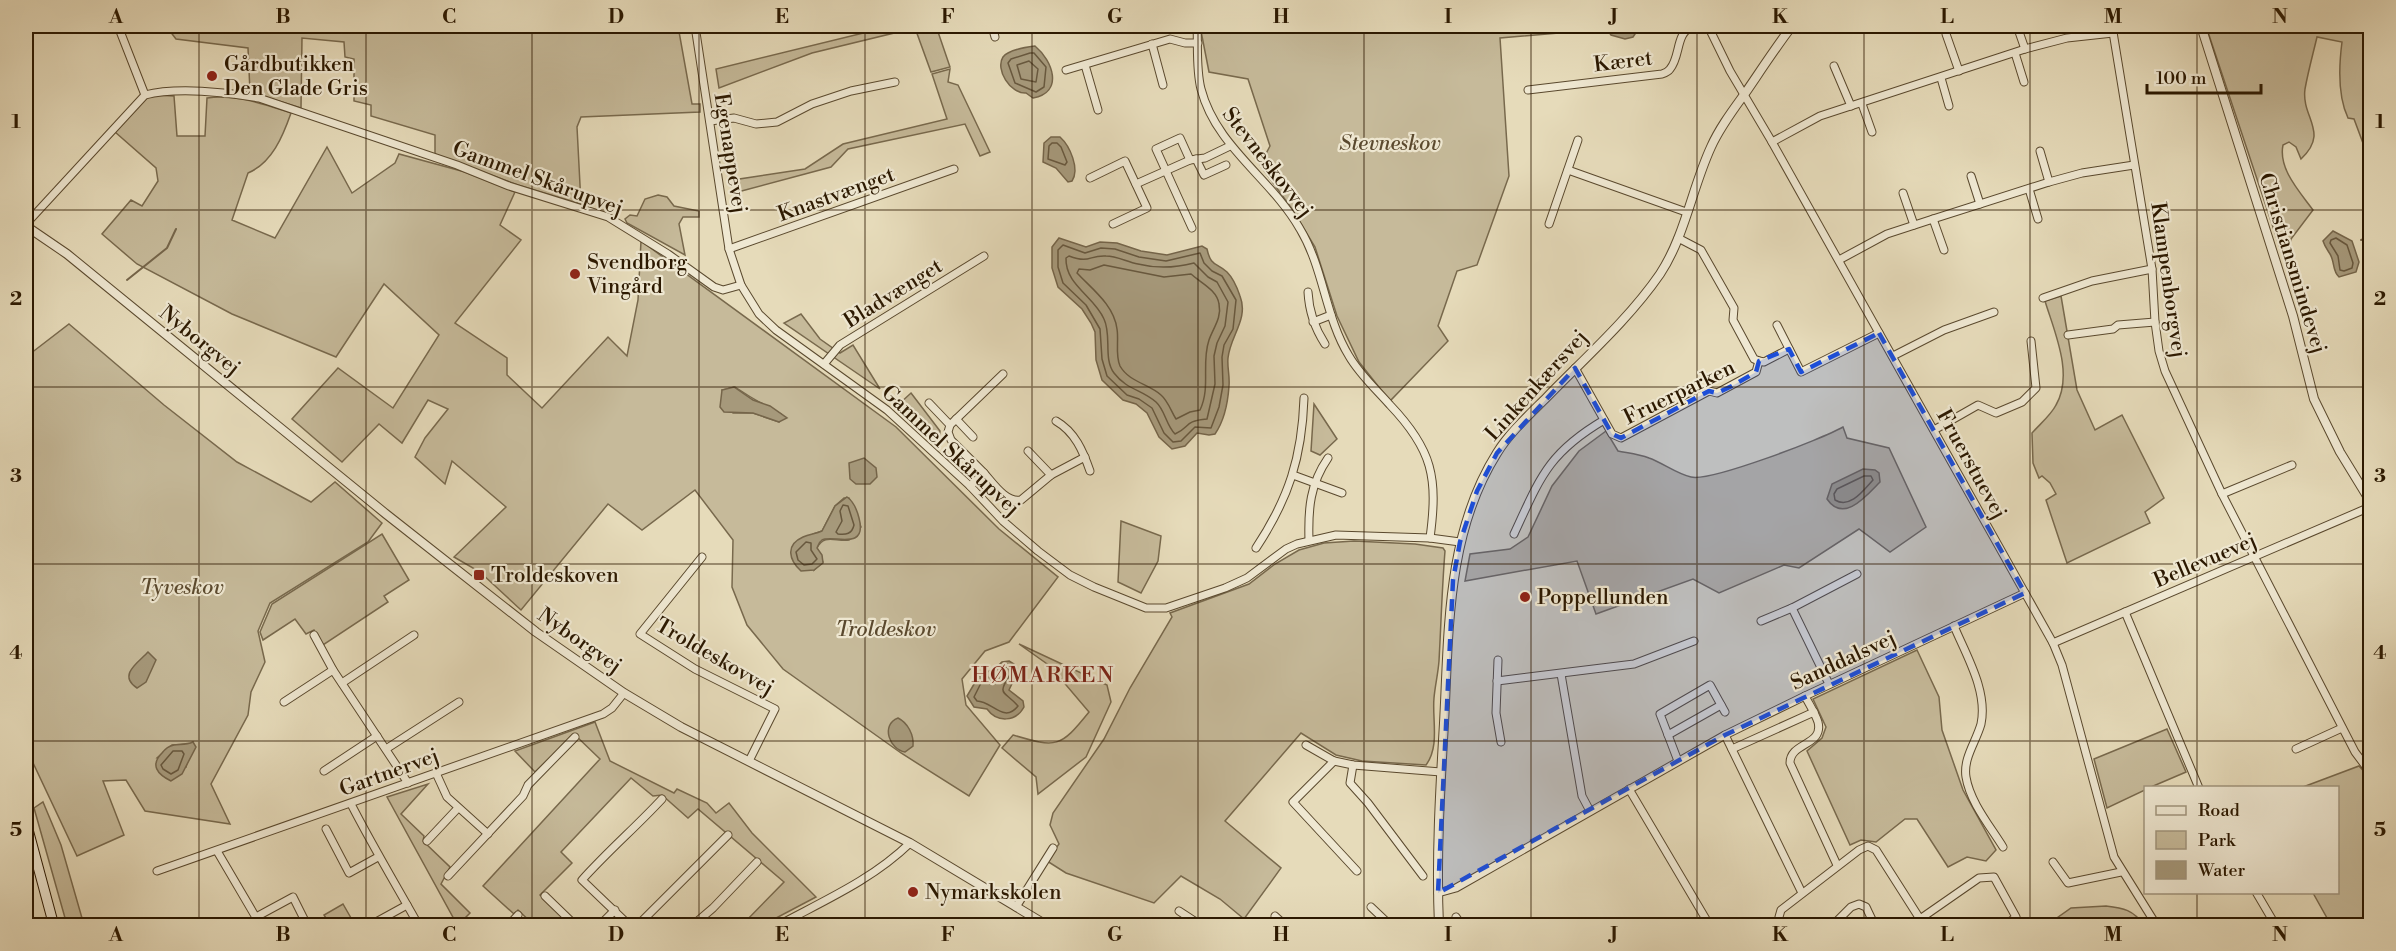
<svg xmlns="http://www.w3.org/2000/svg" width="2396" height="951" font-family="'Libre Bodoni',serif">
	<rect width="100%" height="100%" fill="#e6dbba"/>
	<filter id="stains"><feTurbulence type="fractalNoise" baseFrequency=".00333" numOctaves="4"/><feColorMatrix values="0 0 0 0 .2 0 0 0 0 .09 0 0 0 0 .02 0 0 0 .5 -.17"/></filter>
	<radialGradient id="worn" r=".72"><stop offset=".6" stop-color="#630" stop-opacity="0"/><stop offset="1" stop-color="#630" stop-opacity=".3"/></radialGradient>
	<g fill="#c6ba9a" stroke="#78694d" stroke-width="1.5" fill-rule="evenodd">
		<polygon points="166,26 678,26 692,104 700,104 700,112 581,117 577,127 581,204 518,185 435,154 435,135 371,116 371,105 354,101 354,59 345,57 344,42 302,38 301,108 250,92 248,48 176,39"/>
		<polygon points="892,26 936,26 950,67 931,72 915,28 812,53 719,88 716,69"/>
		<polygon points="1200,26 1572,26 1570,32 1500,38 1509,176 1477,265 1457,271 1438,326 1448,341 1390,401 1359,362 1337,316 1315,247 1292,209 1260,165 1270,146 1248,79 1209,72"/>
		<path d="M2206,26h164v136l-16,-43 -6,-1c-10,-21 -9,-53 -6,-76l-25,-5c-4,17 -9,35 -12,52 -4,29 25,43 -4,70l-5,-12 -7,-5 -6,3c-5,24 17,47 30,65l-22,29 -5,27z"/>
		<polygon points="950,69 948,82 958,85 990,152 980,156 965,124 848,149 831,167 734,193 733,180 805,169 843,144 947,119 932,74"/>
		<path d="M155,95l19,1 3,40h28l2,-38c30,-4 56,6 84,15 -8,23 -19,50 -43,60l-16,47 43,18 52,-91 25,46 43,-30 4,-9 66,18 50,20 -15,33 21,15 -66,83 52,35v17l35,33 66,-71 19,19 11,-56 3,-59 255,186 103,102 59,48 -49,65 -24,9 -23,28 4,26 34,40 -31,51 -68,-43 -118,-84 -36,-44 -15,-38 1,-47 -38,-50 -53,40 -34,-26 -87,106 -41,-38 -26,-15 52,-50 -54,-46 -7,23 -30,-27 10,-19 23,-29 -20,-9 -26,43 -23,-19 -37,38 -50,-43 46,-51 55,40 46,-73 -55,-51 -48,73 -104,-43 -95,-50 -35,-30 29,-34 11,6 16,-25 -2,-13 -41,-36 28,-33zM735,387c15,10 30,19 46,27l-2,8 -26,-9h-20l-11,-23zM844,498h5l12,29 -5,8 -7,5c-13,2 -25,-7 -32,8l6,14 -9,8 -1,-36 9,-3 13,-25z"/>
		<polygon points="658,195 667,197 674,206 699,211 699,217 683,217 679,224 685,255 627,223 625,219 630,215 637,216 645,199"/>
		<path d="M2061,296l16,94 18,40 27,-15 42,83 -19,14 5,11 -83,40 -21,-63 10,-6 -6,-11 -8,-7 -3,2 -6,-15 -1,-30c8,-9 19,-18 24,-28 18,-31 -2,-74 -11,-104z"/>
		<polygon points="801,314 820,339 840,353 853,345 880,389 784,323"/>
		<path d="M69,324l95,81 73,57 74,40 24,-20 47,41 -14,19 -98,61 -12,28 7,31 -14,30 -3,23 -37,69 19,40 -85,-13 -19,-31 -23,1 21,54 -47,21 -51,-108v-391zM187,744l1,15 -2,8 -29,-9 15,-13z"/>
		<polygon points="911,393 940,431 939,442 898,405"/>
		<polygon points="1314,404 1337,439 1320,455 1311,451"/>
		<path d="M1843,427l4,11 42,10 37,79 -36,25 -31,-23 -60,39 -15,-3 -65,28 -26,-14 -97,35 -19,-53 -112,20 5,-27 40,-5 18,-12 24,-51 27,-35 27,-20 12,20c10,2 21,3 31,7 14,5 28,16 42,19 19,5 131,-38 152,-50z"/>
		<polygon points="1121,521 1161,536 1158,561 1141,593 1118,582"/>
		<polygon points="382,534 409,580 384,596 388,602 323,645 314,630 306,634 295,619 263,640 260,632 272,604"/>
		<path d="M1354,541l61,3 28,4 2,3c-3,37 -4,74 -6,110 -1,13 -4,25 -5,37 -2,22 6,48 -8,67l-64,-4 -26,-6 -35,-22 -76,88 56,47 -37,51 -24,-20 -39,-23 -27,27 -88,-30 -19,-12 12,-17 -9,-19 3,-12 51,-74 26,-51 42,-71 -2,-4 79,-29 26,-20 24,-14 25,-7z"/>
		<path d="M1019,644l88,41 4,17 -25,55 -48,37 -2,-17 -34,-29 11,-13c44,13 47,13 76,-23l-39,-46z"/>
		<polygon points="1917,650 1939,697 1942,730 1963,790 1996,850 1986,861 1967,857 1948,867 1917,819 1905,819 1876,842 1861,840 1850,845 1807,751 1822,738 1826,727 1813,699"/>
		<polygon points="595,722 610,761 674,793 677,789 707,803 716,813 729,803 752,833 816,897 763,925 742,925 784,882 698,809 688,818 662,795 653,796 631,778 561,852 572,863 540,895 571,925 534,925 518,910 514,914 483,886 600,759 574,734 535,772 515,751"/>
		<polygon points="2167,729 2186,772 2151,787 2146,788 2145,790 2107,808 2094,759"/>
		<polygon points="2359,766 2370,778 2370,925 2331,925 2313,893 2338,892 2338,788 2303,787"/>
		<polygon points="428,784 401,814 424,836 423,841 450,867 441,884 470,913 458,925 448,925 455,921 387,797"/>
		<polygon points="43,802 61,845 84,925 67,925 34,808"/>
		<polygon points="343,904 355,925 330,925 324,915"/>
		<path d="M2106,906c18,2 27,4 38,19h-97l24,-17z"/>
	</g>
	<g fill="#a6997b" stroke="#75654a" stroke-width="1.5">
		<polygon points="1584,26 1637,26 1639,28 1633,37 1625,39 1611,35 1607,29 1590,29"/>
		<path d="M1035,46c18,15 29,46 -2,52l-7,-5c-16,1 -31,-24 -23,-36 5,-7 24,-10 32,-11z"/>
		<path d="M1051,137h9c10,9 20,32 12,44l-4,1 -12,-14 -13,-6 1,-19z"/>
		<path d="M2333,231l19,10 7,21 -3,10 -17,5c-7,-6 -4,-15 -9,-23 -3,-5 -5,-7 -7,-13z"/>
		<path d="M1059,238l27,9 14,-5 17,1 24,8 26,4 35,-9 5,3c4,18 9,13 20,23 6,6 10,15 13,24 9,23 -10,40 -12,62 -1,9 2,18 1,28 -1,15 -5,35 -14,48l-6,1 -12,-2 -12,13 -13,3 -13,-12 -12,-24 -11,-9 -13,-4 -21,-20 -6,-20 -1,-28 -4,-9 -9,-14 -24,-22 -6,-19v-21z"/>
		<polygon points="734,387 753,400 770,406 787,418 779,422 753,413 724,412 720,407 722,390"/>
		<polygon points="864,458 876,468 877,477 870,484 856,484 850,479 849,463"/>
		<path d="M1863,469l12,1 4,3 1,9c-13,13 -36,42 -53,17l5,-15z"/>
		<path d="M847,497c6,4 10,13 12,21 9,34 -27,16 -37,22 -3,2 -3,4 -5,8l5,7 1,8 -9,7 -13,1c-12,-11 -16,-26 2,-34 7,-3 13,-3 19,-6l13,-25z"/>
		<path d="M148,652l8,8 -10,22 -9,6c-20,-13 2,-26 11,-36z"/>
		<path d="M1009,661l5,3 4,7 -9,19 14,11 1,6c-8,15 -27,16 -37,2l-13,-2 -7,-11 13,-22 13,-4 9,-8z"/>
		<path d="M898,718c10,5 16,17 15,28l-8,6c-15,-2 -25,-27 -7,-34z"/>
		<path d="M193,742l3,5 -14,27 -11,7c-14,-7 -21,-16 -9,-28 3,-4 7,-7 12,-8 6,-1 12,0 19,-3z"/>
	</g>
	<g fill="none" stroke-linecap="round" stroke-linejoin="round">
		<g stroke="#68583e" stroke-width="1.5">
			<polygon points="1030,53 1034,53 1046,67 1044,87 1036,92 1015,83 1008,63 1011,59"/>
			<polygon points="1029,61 1038,69 1036,82 1021,79 1017,65"/>
			<polygon points="1052,143 1057,143 1061,147 1067,162 1065,165 1048,159 1049,146"/>
			<polygon points="2336,238 2347,245 2353,263 2352,268 2344,271 2340,270 2338,256 2330,243 2331,240"/>
			<polygon points="1063,245 1085,253 1101,248 1115,249 1139,257 1166,261 1200,253 1204,263 1212,271 1222,276 1236,300 1233,329 1224,345 1222,357 1223,385 1219,407 1211,428 1195,427 1181,441 1173,442 1164,433 1152,408 1139,399 1127,395 1107,376 1102,359 1100,329 1086,305 1063,283 1058,267 1058,250"/>
			<path d="M1069,256c22,8 19,-1 37,0 11,0 21,6 32,8 20,5 37,4 56,-1l14,14 9,5 11,20 -3,24 -8,17 -3,13 1,28 -8,35c-24,2 -16,8 -32,15 -9,-9 -10,-24 -19,-32 -15,-13 -29,-12 -42,-29 -11,-15 -2,-37 -10,-54 -10,-23 -39,-34 -38,-61z"/>
			<path d="M1104,265l60,12 27,-3c10,9 26,16 28,30 3,14 -6,24 -10,36 -8,23 2,47 -9,70l-10,2 -14,7c-5,-8 -8,-18 -15,-24 -12,-11 -32,-13 -41,-29 -5,-11 -1,-25 -3,-37 -3,-24 -25,-40 -40,-56l2,-4 11,1z"/>
			<path d="M1864,476h7l2,4c-10,11 -23,29 -38,20l-1,-6 3,-5z"/>
			<path d="M843,505l5,1 6,19c-2,9 -8,10 -16,9l-2,-2 6,-11 -2,-10z"/>
			<polygon points="806,542 811,543 811,550 817,559 812,564 804,565 798,560 796,552"/>
			<path d="M1004,668h5l2,5c-15,23 -7,17 7,33 -14,18 -26,-5 -41,-5l-3,-4 9,-18 13,-4z"/>
			<polygon points="173,751 182,751 184,754 178,770 171,774 163,769 161,765"/>
		</g>
		<g stroke="#75654a" stroke-width="2">
			<polyline points="2361,240 2370,237"/>
			<polyline points="127,280 167,248 176,229"/>
		</g>
		<defs>
			<g id="minor">
				<polyline points="118,26 145,95"/>
				<polyline points="695,26 729,249 741,285 759,314 776,330 887,410 970,486 1003,521 1038,551 1070,575 1094,587 1146,608 1166,608 1225,588 1247,578 1286,549 1297,544 1336,535 1430,538 1460,542"/>
				<polyline points="992,26 995,37"/>
				<polyline points="1043,26 1043,28"/>
				<path d="M1197,26c1,20 -1,44 4,63 15,58 70,89 99,140 24,40 25,88 49,127 11,19 27,33 41,49 43,45 48,73 40,133"/>
				<polyline points="1708,26 1730,71 1772,142 2053,643 2062,665 2114,857 2157,926"/>
				<polyline points="2017,26 2025,49"/>
				<polyline points="2112,26 2152,269 2155,322 2159,351 2165,371 2222,494 2355,752 2370,772"/>
				<polyline points="1946,34 1959,71"/>
				<polyline points="1152,44 1163,85"/>
				<polyline points="2015,53 2024,82"/>
				<polyline points="1085,65 1098,110"/>
				<polyline points="1834,66 1851,106"/>
				<polyline points="1066,70 1170,39 1185,43 1198,43"/>
				<polyline points="1941,78 1949,106"/>
				<path d="M1528,90l134,-16c3,-1 6,-2 8,-5 11,-13 5,-36 23,-43"/>
				<polyline points="1862,104 1872,132"/>
				<polyline points="710,121 734,118 756,124 777,122 812,104 851,91 895,82"/>
				<polyline points="1772,142 1820,116 2025,49 2067,38 2113,33"/>
				<polyline points="2040,151 2049,182"/>
				<polyline points="1196,159 1204,175 1226,165"/>
				<polyline points="1190,160 1180,138 1156,149 1192,228"/>
				<polyline points="1568,170 1686,212"/>
				<polyline points="1971,176 1980,204"/>
				<polyline points="1090,178 1125,161 1147,208 1113,224"/>
				<polyline points="1136,184 1190,160 1205,158 1230,146"/>
				<polyline points="2029,189 2038,219"/>
				<polyline points="1903,193 1914,225"/>
				<polyline points="1933,219 1944,250"/>
				<path d="M26,224l119,-129c31,-8 82,-3 114,3l198,67 52,21 99,31 60,37 46,33 9,3 18,-5"/>
				<polyline points="1549,224 1578,140"/>
				<polyline points="1678,238 1701,250 1734,308 1733,320 1754,359 1759,361"/>
				<polyline points="729,249 954,169"/>
				<polyline points="1839,260 1887,234 1933,219 2049,182 2082,173 2134,165"/>
				<path d="M1308,292c1,20 6,35 17,52"/>
				<polyline points="2043,298 2092,281 2152,269"/>
				<polyline points="1313,322 1331,315"/>
				<polyline points="1777,325 1801,372 1879,333"/>
				<polyline points="2068,335 2113,329 2118,325 2155,322"/>
				<polyline points="1893,356 1944,330 1994,312"/>
				<polyline points="824,364 840,345 984,256"/>
				<polyline points="1575,368 1612,434 1621,438 1709,391 1717,393 1756,372 1759,361 1764,362 1789,349"/>
				<polyline points="929,403 950,425"/>
				<polyline points="956,419 973,437"/>
				<path d="M1056,421c19,11 27,30 34,50"/>
				<polyline points="1934,430 1978,405 1996,413 2022,402 2036,388 2031,341"/>
				<polyline points="1028,451 1051,475"/>
				<path d="M984,473c9,10 22,30 37,27l30,-25 34,-18"/>
				<polyline points="1293,475 1342,493"/>
				<polyline points="970,486 984,473 951,440 948,432 950,425 1003,374"/>
				<polyline points="2222,494 2292,465"/>
				<path d="M1514,534c26,-56 34,-81 90,-114"/>
				<path d="M1309,540c-1,-31 1,-56 19,-82"/>
				<path d="M1256,548c33,-50 46,-91 48,-150"/>
				<polyline points="702,557 640,634 695,669 775,709 749,761"/>
				<polyline points="1792,608 1829,684"/>
				<polyline points="2125,612 2199,788"/>
				<polyline points="1761,621 1792,608 1857,574"/>
				<path d="M1954,626c12,29 34,65 27,98 -5,18 -18,34 -15,53 4,25 24,49 37,70"/>
				<polyline points="314,635 333,670 408,783"/>
				<polyline points="2053,643 2370,507"/>
				<polyline points="1498,660 1496,713 1501,742"/>
				<polyline points="1561,674 1582,796 1590,811"/>
				<polyline points="1497,681 1634,664 1694,641"/>
				<polyline points="342,683 414,635"/>
				<path d="M1805,696c4,8 10,17 13,26 6,24 -28,20 -28,41l47,102"/>
				<polyline points="284,702 333,670"/>
				<polyline points="1668,735 1721,705"/>
				<polyline points="1725,735 1802,893"/>
				<polyline points="1306,745 1334,761 1353,765 1441,772"/>
				<polyline points="386,749 459,702"/>
				<polyline points="1732,749 1814,712"/>
				<polyline points="2296,749 2342,728"/>
				<polyline points="1334,761 1293,802 1357,871"/>
				<polyline points="1678,761 1660,714 1710,685 1725,712"/>
				<polyline points="1353,765 1350,783 1368,803 1423,876"/>
				<polyline points="324,771 377,736"/>
				<polyline points="436,773 447,797 488,834"/>
				<polyline points="1629,789 1710,926"/>
				<path d="M351,804c21,41 45,81 68,122"/>
				<polyline points="326,829 349,873 378,857"/>
				<polyline points="427,841 458,808"/>
				<polyline points="217,851 261,926"/>
				<polyline points="2053,862 2068,883 2121,872"/>
				<polyline points="157,871 603,714 612,708 624,693"/>
				<polyline points="448,876 523,796 528,785 575,737"/>
				<polyline points="2256,892 2276,926"/>
				<polyline points="1438,893 1456,888 1725,735 1805,696 2025,593"/>
				<polyline points="545,896 576,926"/>
				<polyline points="1016,907 1053,848"/>
				<polyline points="1371,907 1391,926"/>
				<polyline points="1179,911 1202,926"/>
				<polyline points="1275,916 1286,926"/>
				<polyline points="256,917 293,897 305,921"/>
				<polyline points="1456,917 1462,926"/>
				<polyline points="378,926 376,922 407,905"/>
				<polyline points="508,926 518,915"/>
				<polyline points="599,926 615,910"/>
				<path d="M630,926l-48,-46c26,-29 54,-53 80,-81"/>
				<polyline points="637,926 728,835"/>
				<polyline points="692,926 713,908 757,862"/>
				<path d="M777,926c46,-25 95,-46 133,-83"/>
				<polyline points="1780,926 1779,917 1781,910 1859,850 1868,846 1876,850 1920,919"/>
				<polyline points="1832,926 1851,907 1859,904 1866,907 1875,926"/>
				<polyline points="1924,926 1920,919 1979,878 1994,877 2016,917 2004,926"/>
			</g>
			<g id="tertiary">
				<polyline points="2201,26 2293,316 2314,399 2340,452 2370,501"/>
				<polyline points="26,226 67,254 386,514 536,632 624,693 681,727 910,843 1048,926"/>
				<path d="M1439,926c-3,-68 1,-135 5,-203 5,-91 2,-189 53,-270 13,-21 32,-38 50,-56 38,-39 82,-78 113,-123 25,-38 32,-86 51,-127 9,-20 22,-37 35,-55 15,-22 30,-45 46,-66"/>
			</g>
			<polyline id="secondary" points="26,822 54,926"/>
		</defs>
		<use href="#minor" stroke="#5a492e" stroke-width="9"/>
		<use href="#tertiary" stroke="#5a492e" stroke-width="10"/>
		<use href="#secondary" stroke="#2b1800" stroke-width="11"/>
		<use href="#minor" stroke="#efe8d2" stroke-width="7"/>
		<use href="#tertiary" stroke="#efe8d2" stroke-width="8"/>
		<use href="#secondary" stroke="#efe8d2" stroke-width="9"/>
	</g>
	<path fill="#1d4ed8" fill-opacity="0.2" stroke="#1d4ed8" stroke-width="4.5" stroke-dasharray="12 8" stroke-linejoin="round" d="M1879,333l146,260 -300,142 -287,158 15,-313 7,-38 17,-51 20,-38 78,-85 37,66 9,4 88,-47 8,2 15,-7 24,-14 3,-11 30,-12 12,23z"/>
	<path fill="none" stroke="#2b1800" stroke-width="1.5" stroke-opacity="0.55" d="M199,26v900M366,26v900M532,26v900M699,26v900M865,26v900M1032,26v900M1198,26v900M1364,26v900M1531,26v900M1697,26v900M1864,26v900M2030,26v900M2197,26v762M26,210h2344M26,387h2344M26,564h2344M26,741h2344M2197,892v34"/>
	<g fill="#8f2418" stroke="#efe8d2" stroke-width="2">
		<circle cx="212" cy="76" r="6"/>
		<circle cx="575" cy="274" r="6"/>
		<rect x="473" y="569" width="12" height="12" rx="3"/>
		<circle cx="1525" cy="597" r="6"/>
		<circle cx="913" cy="892" r="6"/>
	</g>
	<g text-anchor="middle" stroke-width="4.5" stroke-linejoin="round" paint-order="stroke">
		<g font-size="21" fill="#2b1800" stroke="#efe8d2">
			<text transform="translate(1623 61) rotate(-7)" y="7">Kæret</text>
			<text transform="translate(731 153) rotate(81)" y="7">Egenappevej</text>
			<text transform="translate(1268 162) rotate(52)" y="7">Stevneskovvej</text>
			<text transform="translate(538 178) rotate(20)" y="7">Gammel Skårupvej</text>
			<text transform="translate(836 194) rotate(-20)" y="7">Knastvænget</text>
			<text transform="translate(2293 263) rotate(73)" y="7">Christiansmindevej</text>
			<text transform="translate(2169 280) rotate(82)" y="7">Klampenborgvej</text>
			<text transform="translate(893 293) rotate(-32)" y="7">Bladvænget</text>
			<text transform="translate(200 340) rotate(39)" y="7">Nyborgvej</text>
			<text transform="translate(1536 385) rotate(-48)" y="7">Linkenkærsvej</text>
			<text transform="translate(1679 392) rotate(-26)" y="7">Fruerparken</text>
			<text transform="translate(951 450) rotate(43)" y="7">Gammel Skårupvej</text>
			<text transform="translate(1972 464) rotate(61)" y="7">Fruerstuevej</text>
			<text transform="translate(2205 560) rotate(-23)" y="7">Bellevuevej</text>
			<text transform="translate(580 640) rotate(35)" y="7">Nyborgvej</text>
			<text transform="translate(715 656) rotate(30)" y="7">Troldeskovvej</text>
			<text transform="translate(1843 660) rotate(-25)" y="7">Sanddalsvej</text>
			<text transform="translate(389 772) rotate(-20)" y="7">Gartnervej</text>
		</g>
		<g font-size="21" fill="#2b1800" stroke="#efe8d2" text-anchor="start">
			<text x="224" y="71">Gårdbutikken<tspan x="224" dy="24">Den Glade Gris</tspan></text>
			<text x="587" y="269">Svendborg<tspan x="587" dy="24">Vingård</tspan></text>
			<text x="491" y="582">Troldeskoven</text>
			<text x="1537" y="604">Poppellunden</text>
			<text x="925" y="899">Nymarkskolen</text>
		</g>
		<g font-size="21" font-style="italic" fill="#5a492e" stroke="#efe8d2">
			<text x="1390" y="150">Stevneskov</text>
			<text x="182" y="594">Tyveskov</text>
			<text x="886" y="636">Troldeskov</text>
		</g>
		<g font-size="22" letter-spacing="1.5" fill="#7a1f14" stroke="#efe8d2">
			<text x="1043" y="682">HØMARKEN</text>
		</g>
	</g>
	<rect width="2396" height="951" fill="none" stroke="#e6dbba" stroke-width="66"/>
	<rect x="2144" y="786" width="195" height="108" fill="#efe8d2" stroke="#a1957e" stroke-width="1.5"/>
	<rect x="2156" y="806" width="30" height="9" fill="#efe8d2" stroke="#a1957e" stroke-width="1.5"/>
	<text x="2198" y="816" font-size="18" fill="#2b1800">Road</text>
	<rect x="2156" y="831" width="30" height="18" fill="#c6ba9a" stroke="#a1957e" stroke-width="1.5"/>
	<text x="2198" y="846" font-size="18" fill="#2b1800">Park</text>
	<rect x="2156" y="861" width="30" height="18" fill="#a6997b" stroke="#a1957e" stroke-width="1.5"/>
	<text x="2198" y="876" font-size="18" fill="#2b1800">Water</text>
	<path d="M2147 84v9h114v-9" fill="none" stroke="#2b1800" stroke-width="3"/>
	<text x="2156" y="84" font-size="18" fill="#2b1800" stroke="#efe8d2" stroke-width="4.5" paint-order="stroke">100 m</text>
	<rect x="33" y="33" width="2330" height="885" fill="none" stroke="#2b1800" stroke-width="2"/>
	<g font-size="20" text-anchor="middle" font-weight="bold" fill="#2b1800">
		<text x="116" y="23">A</text>
		<text x="283" y="23">B</text>
		<text x="449" y="23">C</text>
		<text x="616" y="23">D</text>
		<text x="782" y="23">E</text>
		<text x="948" y="23">F</text>
		<text x="1115" y="23">G</text>
		<text x="1281" y="23">H</text>
		<text x="1448" y="23">I</text>
		<text x="1614" y="23">J</text>
		<text x="1780" y="23">K</text>
		<text x="1947" y="23">L</text>
		<text x="2113" y="23">M</text>
		<text x="2280" y="23">N</text>
		<text x="16" y="128">1</text>
		<text x="2380" y="128">1</text>
		<text x="16" y="305">2</text>
		<text x="2380" y="305">2</text>
		<text x="16" y="482">3</text>
		<text x="2380" y="482">3</text>
		<text x="16" y="659">4</text>
		<text x="2380" y="659">4</text>
		<text x="16" y="836">5</text>
		<text x="2380" y="836">5</text>
		<text x="116" y="941">A</text>
		<text x="283" y="941">B</text>
		<text x="449" y="941">C</text>
		<text x="616" y="941">D</text>
		<text x="782" y="941">E</text>
		<text x="948" y="941">F</text>
		<text x="1115" y="941">G</text>
		<text x="1281" y="941">H</text>
		<text x="1448" y="941">I</text>
		<text x="1614" y="941">J</text>
		<text x="1780" y="941">K</text>
		<text x="1947" y="941">L</text>
		<text x="2113" y="941">M</text>
		<text x="2280" y="941">N</text>
	</g>
	<rect width="100%" height="100%" filter="url(#stains)"/>
	<rect width="100%" height="100%" fill="url(#worn)"/>
</svg>
